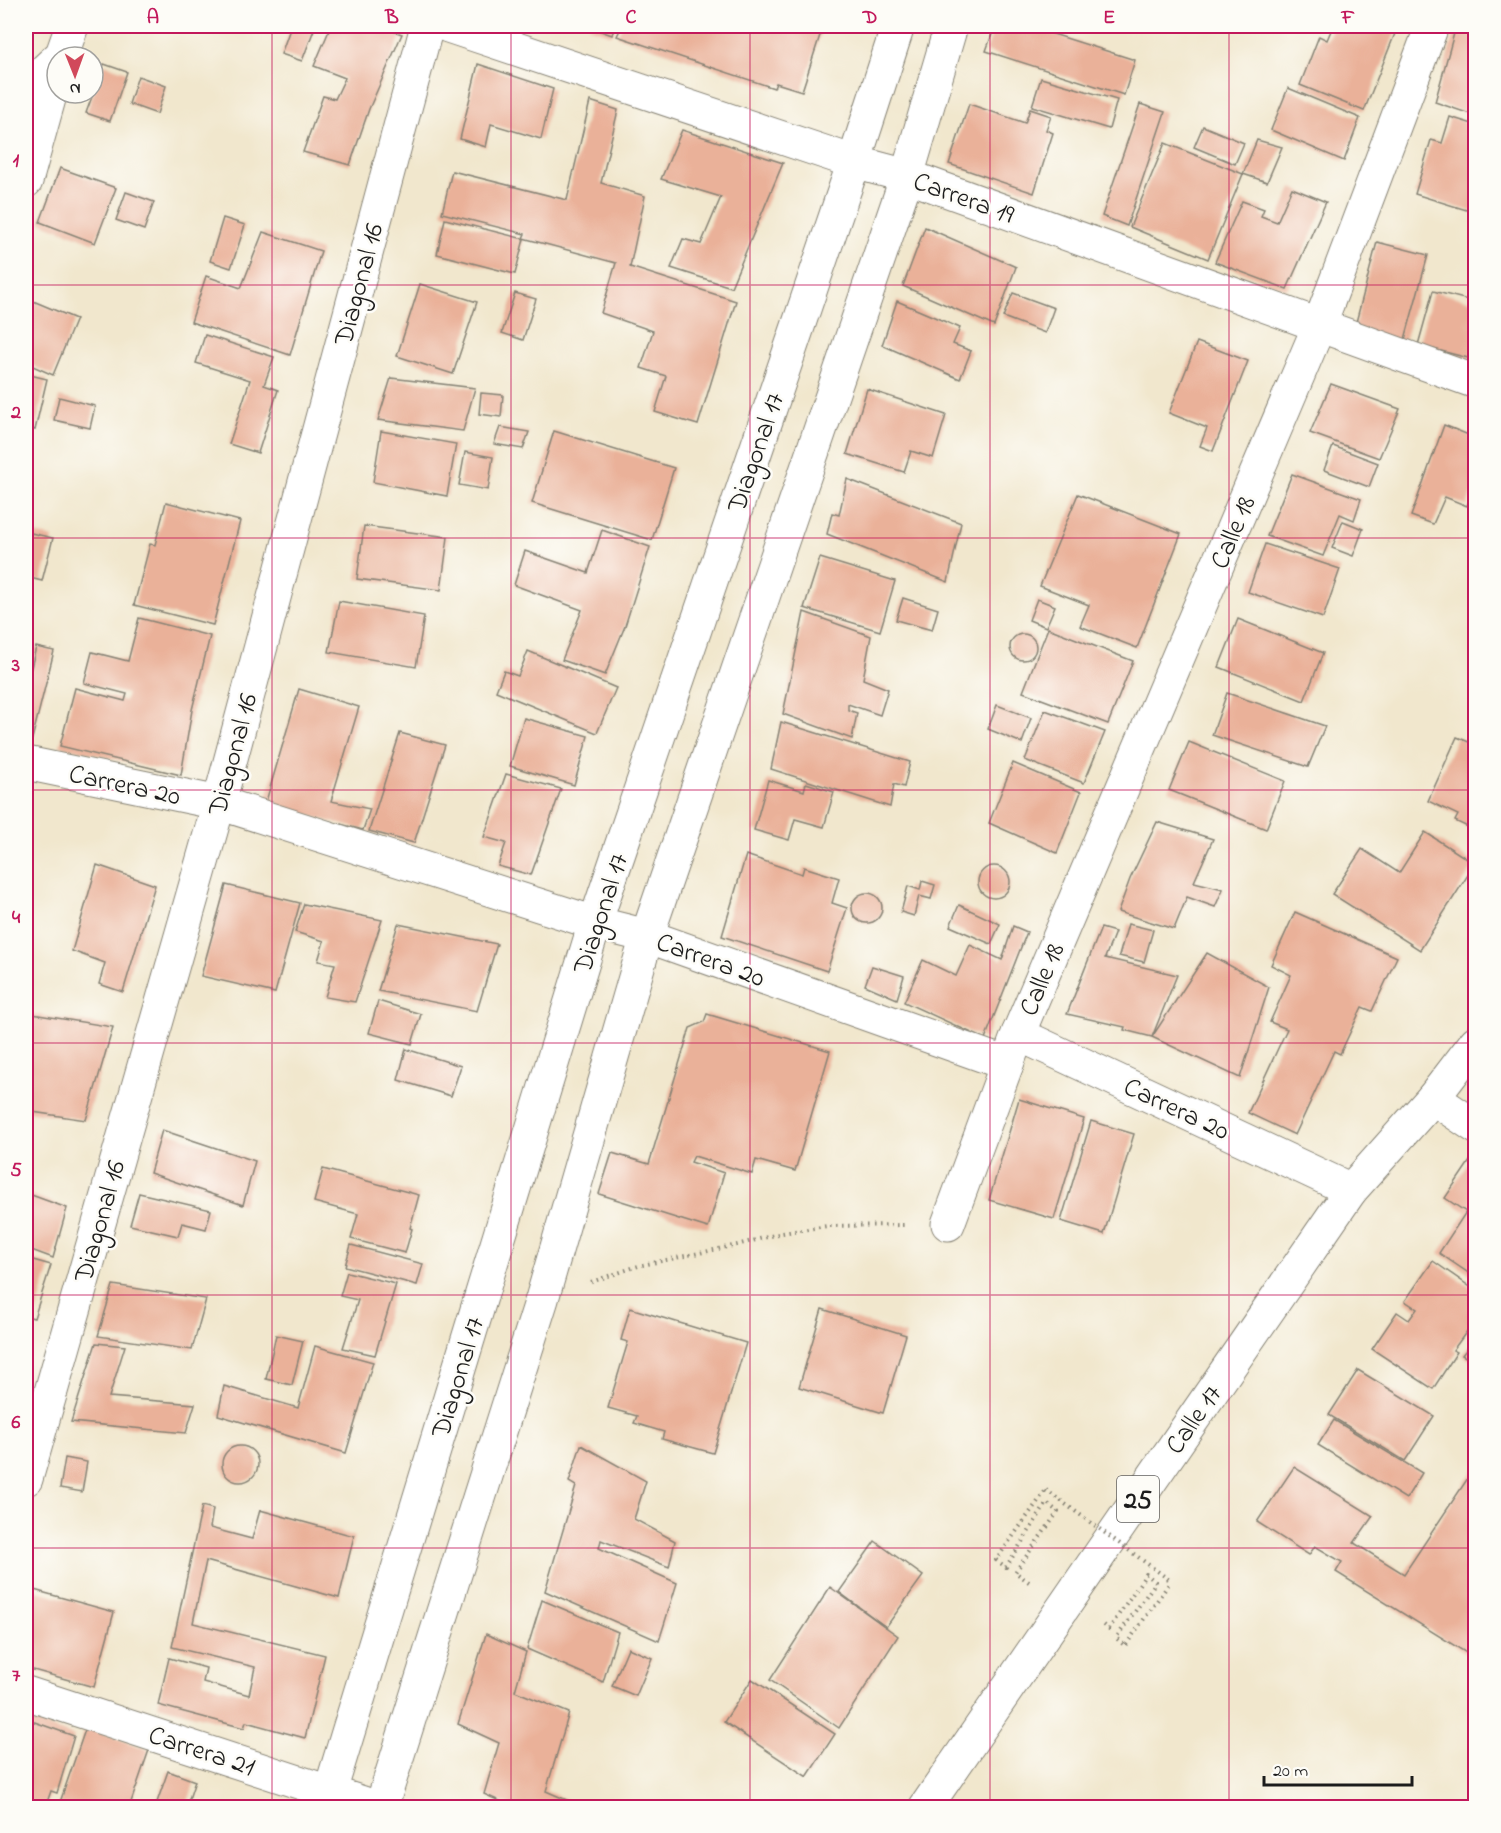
<svg xmlns="http://www.w3.org/2000/svg" width="1501" height="1833" font-family="'Indie Flower',sans-serif">
	<rect width="100%" height="100%" fill="#fdfcf7"/>
	<filter id="ink" filterUnits="userSpaceOnUse"><feTurbulence type="fractalNoise" baseFrequency=".0167" numOctaves="2"/><feDisplacementMap in="SourceGraphic" scale="12" xChannelSelector="R" yChannelSelector="G"/><feConvolveMatrix kernelMatrix="1 2 1 2 8 2 1 2 1" color-interpolation-filters="sRGB"/></filter>
	<filter id="wash" filterUnits="userSpaceOnUse"><feTurbulence type="fractalNoise" baseFrequency=".008" numOctaves="4" result="noise"/><feDisplacementMap in="SourceGraphic" scale="24" xChannelSelector="R" yChannelSelector="G"/><feGaussianBlur stdDeviation="1.35" result="paint"/><feColorMatrix in="noise" values="0 0 0 0 0 0 0 0 0 0 0 0 0 0 0 0 0 1.4 0 .05"/><feComposite in="paint" operator="in"/></filter>
	<g filter="url(#wash)">
		<rect width="100%" height="100%" fill="#f1e7cd"/>
		<g id="blocks">
			<g fill="#eab199">
				<polygon points="291,26 315,27 302,61 281,54"/>
				<polygon points="331,26 378,26 402,34 369,109 350,165 303,152 323,96 335,99 345,78 314,66"/>
				<polygon points="587,26 615,26 612,35"/>
				<polygon points="622,26 823,26 802,91 776,83 774,88 617,36"/>
				<polygon points="995,26 1028,26 1135,60 1124,95 986,51"/>
				<polygon points="1333,26 1398,26 1364,111 1300,85 1319,36 1327,40"/>
				<polygon points="1456,26 1476,26 1476,116 1435,102"/>
				<polygon points="104,64 127,72 110,121 86,113"/>
				<polygon points="478,64 553,89 541,139 491,124 486,147 460,139"/>
				<polygon points="138,76 166,86 157,114 129,104"/>
				<polygon points="1041,78 1117,100 1109,129 1032,106"/>
				<polygon points="1288,88 1360,118 1344,161 1271,130"/>
				<polygon points="590,101 618,110 601,183 645,196 630,267 736,301 698,425 655,412 666,376 641,368 653,331 601,313 616,263 523,238 525,234 442,213 452,171 567,200"/>
				<polygon points="969,104 1025,123 1030,109 1051,116 1046,130 1053,133 1034,193 949,164"/>
				<polygon points="1140,104 1165,112 1127,226 1102,216"/>
				<polygon points="1450,117 1476,125 1476,213 1415,194 1431,140 1442,143"/>
				<polygon points="1203,126 1244,143 1235,164 1194,147"/>
				<polygon points="682,130 783,163 731,287 671,268 683,239 701,244 721,197 661,179"/>
				<polygon points="1257,140 1282,147 1267,182 1243,174 1208,259 1130,227 1165,143 1243,174"/>
				<polygon points="60,168 116,188 95,243 40,222"/>
				<polygon points="1292,188 1326,202 1287,289 1215,262 1242,201 1264,209 1261,216 1277,222"/>
				<polygon points="126,192 154,202 144,230 116,220"/>
				<polygon points="223,218 245,225 231,268 210,261"/>
				<polygon points="445,219 524,239 515,274 437,254"/>
				<polygon points="925,227 1016,267 994,326 903,286"/>
				<polygon points="263,232 321,251 290,355 191,322 206,276 241,288"/>
				<polygon points="1377,242 1428,255 1404,343 1354,330"/>
				<polygon points="420,284 477,302 453,374 397,356"/>
				<polygon points="1433,291 1476,302 1476,360 1418,345"/>
				<polygon points="515,293 536,299 523,340 502,333"/>
				<polygon points="1013,293 1054,308 1045,333 1003,317"/>
				<polygon points="26,298 76,319 53,375 26,363"/>
				<polygon points="897,301 960,328 953,344 971,351 960,379 882,345"/>
				<polygon points="205,335 274,357 264,385 278,390 258,453 229,444 250,380 196,363"/>
				<polygon points="1197,342 1248,361 1213,451 1200,446 1207,428 1169,413"/>
				<polygon points="26,374 47,379 35,430 26,428"/>
				<polygon points="391,378 475,388 463,431 378,420"/>
				<polygon points="1331,384 1400,409 1379,458 1310,433"/>
				<polygon points="867,389 946,415 933,458 911,451 904,472 847,454"/>
				<polygon points="481,393 503,395 501,417 479,414"/>
				<polygon points="59,397 95,406 90,428 54,420"/>
				<polygon points="1444,425 1476,438 1476,481 1467,506 1445,497 1433,524 1411,516"/>
				<polygon points="500,427 529,432 523,449 494,444"/>
				<polygon points="381,431 456,444 447,496 373,482"/>
				<polygon points="554,431 674,468 652,540 532,503"/>
				<polygon points="1333,446 1378,463 1369,487 1324,470"/>
				<polygon points="465,452 493,457 488,490 459,485"/>
				<polygon points="1292,474 1361,499 1354,520 1340,514 1323,556 1267,536"/>
				<polygon points="847,479 961,523 948,582 827,534 832,513 839,515"/>
				<polygon points="1078,494 1181,534 1137,648 1080,626 1089,605 1040,586"/>
				<polygon points="166,502 240,521 213,625 134,605 150,544 155,545"/>
				<polygon points="1343,521 1363,529 1353,556 1332,548"/>
				<polygon points="364,526 448,537 441,590 357,579"/>
				<polygon points="602,530 650,547 625,626 605,675 562,660 582,610 514,585 525,551 588,573"/>
				<polygon points="31,533 53,538 42,581 26,577 26,555"/>
				<polygon points="1265,544 1340,569 1323,618 1248,592"/>
				<polygon points="820,558 895,581 880,631 804,608"/>
				<polygon points="903,598 938,609 932,630 896,620"/>
				<polygon points="1037,599 1055,606 1046,627 1029,620"/>
				<polygon points="339,601 424,616 416,667 329,652"/>
				<polygon points="804,612 871,636 863,679 888,689 880,715 848,704 848,710 857,713 852,739 783,714"/>
				<polygon points="139,618 210,636 192,710 181,775 60,746 75,688 125,701 127,694 84,683 92,652 128,661"/>
				<polygon points="1238,619 1323,653 1304,701 1219,667"/>
				<polygon points="1048,628 1133,661 1108,724 1023,692"/>
				<circle cx="1023" cy="647" r="13"/>
				<polygon points="36,647 54,651 32,739 26,737 26,667 31,668"/>
				<polygon points="528,651 616,688 597,733 496,691 504,671 518,676"/>
				<polygon points="299,689 359,707 331,801 370,809 363,830 268,805 267,798"/>
				<polygon points="1227,693 1325,726 1308,767 1212,735"/>
				<polygon points="997,705 1031,718 1022,743 988,729"/>
				<polygon points="1045,710 1105,732 1084,783 1025,760"/>
				<polygon points="524,718 588,736 574,785 510,766"/>
				<polygon points="781,722 910,762 904,787 894,784 890,807 771,769"/>
				<polygon points="400,733 445,745 414,843 369,831"/>
				<polygon points="1457,737 1476,745 1476,774 1473,779 1476,780 1476,831 1455,821 1458,815 1428,801"/>
				<polygon points="1189,742 1285,781 1266,829 1169,790"/>
				<polygon points="1013,763 1081,792 1057,853 989,823"/>
				<polygon points="506,774 561,789 531,875 498,866 506,843 484,837"/>
				<polygon points="768,780 804,791 806,783 834,792 824,827 795,819 789,840 754,830"/>
				<polygon points="1157,822 1213,839 1194,882 1223,889 1215,907 1187,897 1174,929 1118,912 1130,879"/>
				<polygon points="1425,832 1475,864 1420,950 1332,894 1362,849 1399,873"/>
				<polygon points="746,855 802,874 804,867 839,878 832,903 847,908 827,971 722,936"/>
				<polygon points="97,865 155,885 123,992 99,984 105,963 72,951"/>
				<circle cx="994" cy="882" r="16"/>
				<polygon points="922,881 935,885 931,899 919,896 914,916 901,912 908,886 920,890"/>
				<polygon points="226,885 300,903 275,993 201,976"/>
				<circle cx="867" cy="908" r="15"/>
				<polygon points="304,904 382,920 355,1002 325,997 335,964 318,961 324,941 295,932"/>
				<polygon points="959,905 1000,924 991,944 950,926"/>
				<polygon points="1295,912 1397,957 1372,1011 1362,1007 1340,1054 1334,1051 1295,1135 1248,1113 1287,1029 1270,1022 1291,975 1271,965"/>
				<polygon points="398,924 497,944 477,1011 378,991"/>
				<polygon points="1128,924 1153,930 1144,962 1119,956"/>
				<polygon points="1013,926 1027,932 985,1039 904,1002 923,960 956,976 970,945 1002,960"/>
				<polygon points="1101,928 1115,932 1105,958 1177,975 1152,1037 1207,953 1269,987 1240,1078 1152,1037 1124,1030 1125,1027 1067,1014"/>
				<polygon points="872,966 904,976 897,999 865,985"/>
				<polygon points="378,1001 421,1014 412,1044 369,1033"/>
				<polygon points="26,1013 113,1027 86,1120 26,1111"/>
				<polygon points="707,1014 830,1051 795,1171 756,1160 752,1174 694,1156 691,1162 724,1173 708,1228 599,1194 612,1153 649,1164 690,1028 704,1022"/>
				<polygon points="406,1049 461,1066 451,1096 398,1080"/>
				<polygon points="1019,1099 1084,1119 1054,1219 989,1200"/>
				<polygon points="1091,1121 1134,1134 1104,1234 1061,1221"/>
				<polygon points="162,1130 255,1161 243,1205 150,1173"/>
				<polygon points="1476,1152 1476,1278 1439,1253 1466,1212 1445,1198"/>
				<polygon points="323,1169 419,1195 410,1228 412,1229 405,1253 351,1239 358,1214 314,1202"/>
				<polygon points="26,1193 67,1208 53,1258 26,1248"/>
				<polygon points="139,1193 211,1210 206,1229 182,1223 178,1236 130,1225"/>
				<polygon points="351,1245 423,1264 417,1285 345,1266"/>
				<polygon points="26,1258 51,1265 34,1318 26,1316"/>
				<polygon points="1433,1261 1476,1291 1476,1319 1453,1350 1457,1352 1433,1389 1372,1349 1397,1312 1409,1320 1417,1309 1405,1301"/>
				<polygon points="347,1272 396,1284 375,1355 343,1348 358,1300 340,1296"/>
				<polygon points="113,1285 206,1299 192,1350 98,1336"/>
				<polygon points="630,1308 746,1343 713,1453 662,1439 664,1432 634,1423 637,1416 608,1408 628,1342 621,1340"/>
				<polygon points="822,1309 906,1335 883,1413 799,1387"/>
				<polygon points="276,1335 303,1341 292,1385 266,1379"/>
				<polygon points="1476,1337 1476,1363 1462,1355"/>
				<polygon points="96,1343 125,1346 109,1397 195,1404 186,1433 71,1422"/>
				<polygon points="315,1346 373,1362 346,1453 218,1415 224,1386 298,1408"/>
				<polygon points="1358,1370 1434,1416 1405,1461 1329,1415"/>
				<polygon points="1334,1420 1422,1473 1406,1499 1318,1445"/>
				<polygon points="581,1445 646,1481 634,1519 675,1541 669,1567 601,1540 599,1548 677,1583 659,1641 545,1591 576,1486 569,1482"/>
				<circle cx="240" cy="1464" r="18"/>
				<polygon points="65,1458 87,1462 82,1492 60,1488"/>
				<polygon points="1476,1466 1476,1659 1336,1572 1342,1562 1315,1546 1309,1555 1257,1522 1294,1467 1373,1516 1354,1543 1404,1574"/>
				<polygon points="202,1506 213,1509 210,1528 252,1539 260,1510 354,1536 339,1598 206,1561 193,1623 325,1655 305,1738 246,1722 244,1728 158,1705 169,1658 206,1668 203,1682 249,1695 255,1667 172,1647"/>
				<polygon points="875,1541 923,1576 886,1627 839,1592"/>
				<polygon points="830,1587 898,1636 839,1728 770,1680"/>
				<polygon points="34,1590 114,1612 94,1687 26,1668 26,1620"/>
				<polygon points="542,1600 618,1632 603,1682 527,1649"/>
				<polygon points="486,1634 526,1652 515,1691 569,1713 546,1791 585,1808 515,1808 484,1794 499,1743 458,1724"/>
				<polygon points="628,1648 652,1658 636,1696 612,1686"/>
				<polygon points="752,1679 835,1734 807,1777 724,1722"/>
				<polygon points="26,1719 74,1736 57,1793 51,1791 45,1808 26,1808"/>
				<polygon points="86,1727 149,1750 129,1808 58,1808"/>
				<polygon points="168,1771 195,1781 186,1808 155,1808"/>
			</g>
		</g>
	</g>
	<g filter="url(#ink)">
		<use href="#blocks" fill-opacity="0" stroke="#868274" stroke-width="1.5"/>
		<g fill="none" stroke-linecap="round" stroke-linejoin="round">
			<defs>
				<g id="minor">
					<polyline points="448,26 854,162 907,176 1476,382"/>
					<polyline points="61,57 72,26"/>
					<polyline points="26,88 57,59"/>
					<polyline points="26,181 57,70"/>
					<polyline points="26,763 219,803 595,923 647,936 1007,1064 1018,1034 1351,1190"/>
					<polyline points="1018,1034 1319,326 1432,26"/>
					<polyline points="1433,1098 1476,1127"/>
					<polyline points="948,1224 1007,1064"/>
					<polyline points="26,1479 219,803 427,26"/>
					<polyline points="26,1693 378,1808"/>
				</g>
				<g id="tertiary">
					<polyline points="325,1808 595,923 854,162 898,26"/>
					<polyline points="381,1808 542,1299 647,936 907,176 951,26"/>
				</g>
				<polyline id="trunk" points="925,1808 1351,1190 1433,1098 1476,1042"/>
			</defs>
			<use href="#minor" stroke="#868274" stroke-width="35"/>
			<use href="#tertiary" stroke="#868274" stroke-width="35"/>
			<use href="#trunk" stroke="#868274" stroke-width="35"/>
			<g stroke="#868274" stroke-width="4" stroke-dasharray="1.5 4.5" stroke-linecap="butt">
				<polyline points="591,1282 638,1266 737,1245 782,1233 827,1226 906,1225"/>
				<polyline points="1029,1582 1015,1572 1058,1512 1047,1503 1006,1567 996,1560 1046,1490"/>
				<polyline points="1104,1625 1109,1629 1146,1574 1156,1582 1116,1638 1125,1646 1171,1581"/>
			</g>
			<use href="#minor" stroke="#fff" stroke-width="33"/>
			<use href="#tertiary" stroke="#fff" stroke-width="33"/>
			<use href="#trunk" stroke="#fff" stroke-width="33"/>
			<polyline stroke="#868274" stroke-width="4" stroke-dasharray="1.5 4.5" stroke-linecap="butt" points="1046,1490 1171,1581"/>
		</g>
	</g>
	<path fill="none" stroke="#c2185b" stroke-width="1.5" stroke-opacity="0.55" d="M272,26v1782M511,26v1782M750,26v1782M990,26v1782M1229,26v1782M26,285h1450M26,538h1450M26,790h1450M26,1043h1450M26,1295h1450M26,1548h1450"/>
	<g text-anchor="middle" stroke-width="5" stroke-linejoin="round" paint-order="stroke">
		<rect fill="#fdfcf7" stroke="#605f5e" stroke-width="1.5" x="1117" y="1476" width="42" height="46" rx="4.5"/>
		<g font-size="26" font-weight="bold" fill="#1c1c1c">
			<text x="1138" y="1508">25</text>
		</g>
		<g font-size="27" fill="#1c1c1c" stroke="#fdfcf7">
			<text transform="translate(964 197) rotate(20)" y="9">Carrera 19</text>
			<text transform="translate(358 284) rotate(-75)" y="9">Diagonal 16</text>
			<text transform="translate(755 452) rotate(-71)" y="9">Diagonal 17</text>
			<text transform="translate(1232 532) rotate(-67)" y="9">Calle 18</text>
			<text transform="translate(232 754) rotate(-75)" y="9">Diagonal 16</text>
			<text transform="translate(125 784) rotate(12)" y="9">Carrera 20</text>
			<text transform="translate(600 913) rotate(-72)" y="9">Diagonal 17</text>
			<text transform="translate(711 959) rotate(20)" y="9">Carrera 20</text>
			<text transform="translate(1041 979) rotate(-67)" y="9">Calle 18</text>
			<text transform="translate(1177 1108) rotate(25)" y="9">Carrera 20</text>
			<text transform="translate(99 1221) rotate(-74)" y="9">Diagonal 16</text>
			<text transform="translate(457 1377) rotate(-73)" y="9">Diagonal 17</text>
			<text transform="translate(1193 1419) rotate(-55)" y="9">Calle 17</text>
			<text transform="translate(202 1750) rotate(18)" y="9">Carrera 21</text>
		</g>
	</g>
	<rect width="1501" height="1833" fill="none" stroke="#fdfcf7" stroke-width="66"/>
	<g transform="translate(75 75) rotate(179)"><circle r="28" fill="#fdfcf7" stroke="#a3a29f" stroke-width="1.5"/>
	<path d="M0-4.5L10 22L0 15L-10 22Z" fill="#d1495b"/>
	<text y="-9" font-size="16" font-weight="bold" text-anchor="middle" fill="#1c1c1c">N</text>
	</g>
	<path d="M1264 1776v9h148v-9" fill="none" stroke="#1c1c1c" stroke-width="3"/>
	<text x="1273" y="1776" font-size="18" fill="#1c1c1c" stroke="#fdfcf7" stroke-width="4.5" paint-order="stroke">20 m</text>
	<rect x="33" y="33" width="1435" height="1767" fill="none" stroke="#c2185b" stroke-width="2"/>
	<g font-size="20" text-anchor="middle" font-weight="bold" fill="#c2185b">
		<text x="153" y="23">A</text>
		<text x="392" y="23">B</text>
		<text x="631" y="23">C</text>
		<text x="870" y="23">D</text>
		<text x="1109" y="23">E</text>
		<text x="1348" y="23">F</text>
		<text x="16" y="166">1</text>
		<text x="16" y="418">2</text>
		<text x="16" y="671">3</text>
		<text x="16" y="923">4</text>
		<text x="16" y="1176">5</text>
		<text x="16" y="1428">6</text>
		<text x="16" y="1681">7</text>
	</g>
</svg>
